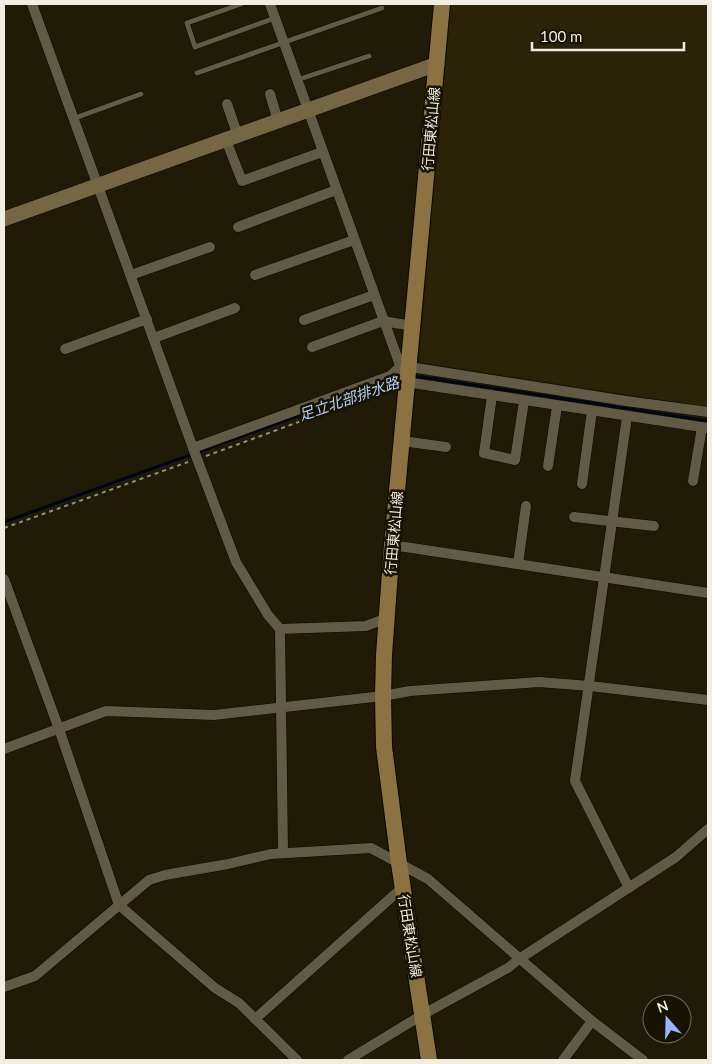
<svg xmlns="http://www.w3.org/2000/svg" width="712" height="1064" font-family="Lato,'Noto Sans JP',sans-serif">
	<rect width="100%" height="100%" fill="#201b07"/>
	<polygon fill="#2a2307" points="450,4 708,4 708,407 419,362"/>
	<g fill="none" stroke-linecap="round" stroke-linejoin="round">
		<g stroke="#000417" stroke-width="3">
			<polyline points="412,378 421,377 708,421"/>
			<polyline points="4,522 392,382 403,380"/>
		</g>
		<defs>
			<g id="lane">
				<polyline points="241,4 187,23 195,47 275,18"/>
				<polyline points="197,73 382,8"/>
				<polyline points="297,80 369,56"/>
				<polyline points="75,118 141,94"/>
			</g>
			<g id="street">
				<polyline points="32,4 193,448 236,562 268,615 280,629 283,852"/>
				<polyline points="270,4 406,382 708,428"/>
				<polyline points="270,94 278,121"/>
				<polyline points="227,104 238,136"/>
				<polyline points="226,140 242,181 322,152"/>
				<polyline points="238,227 336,190"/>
				<polyline points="131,275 210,247"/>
				<polyline points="255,275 354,240"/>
				<polyline points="304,320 374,295"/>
				<polyline points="154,338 235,308"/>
				<polyline points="312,347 383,321 413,326"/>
				<polyline points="65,349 147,319"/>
				<polyline points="410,367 626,401 708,412"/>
				<polyline points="492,396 484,453 515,460 524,401"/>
				<polyline points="627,417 575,781 629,888"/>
				<polyline points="402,441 446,447"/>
				<polyline points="193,448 390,376 400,367"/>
				<polyline points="548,466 557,406"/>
				<polyline points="693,481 702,427"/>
				<polyline points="582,484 592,411"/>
				<polyline points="574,517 654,526"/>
				<polyline points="392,545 708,593"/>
				<polyline points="518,564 526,506"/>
				<polyline points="4,579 59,729 119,905 215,988 239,1003 297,1060"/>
				<polyline points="280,629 366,626 387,618"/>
				<polyline points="4,749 106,711 214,715 383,696 410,691 539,682 590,686 708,700"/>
				<polyline points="4,987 35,976 149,880 165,875 228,864 271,854 371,848 428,879 592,1021 643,1060"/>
				<polyline points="255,1019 402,888"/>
				<polyline points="348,1060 422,1015 508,968 519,959 676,857 708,829"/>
				<polyline points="563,1060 592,1021"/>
			</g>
			<polyline id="secondary" points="4,219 437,64"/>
			<polyline id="primary" points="429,1060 399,863 384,747 383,696 384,655 392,545 442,4"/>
		</defs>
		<use href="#lane" stroke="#0a0600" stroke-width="6"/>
		<use href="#street" stroke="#0a0600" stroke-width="11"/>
		<use href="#secondary" stroke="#0a0600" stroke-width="16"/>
		<use href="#primary" stroke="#0a0600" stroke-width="18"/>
		<g stroke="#928f7e" stroke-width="2" stroke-dasharray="4 4" stroke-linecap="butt">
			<polyline points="206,456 394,387"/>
			<polyline points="4,528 188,462"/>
		</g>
		<use href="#lane" stroke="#615b46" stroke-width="5"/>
		<use href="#street" stroke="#615b46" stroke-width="10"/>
		<use href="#secondary" stroke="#766643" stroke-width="15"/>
		<use href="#primary" stroke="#8b7240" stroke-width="16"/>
	</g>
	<g text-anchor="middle" stroke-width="5" stroke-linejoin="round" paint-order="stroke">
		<g font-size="14" fill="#f1eee1" stroke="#171202">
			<text transform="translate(431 129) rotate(-85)" y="5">行田東松山線</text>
			<text transform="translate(394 533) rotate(-85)" y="5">行田東松山線</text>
			<text transform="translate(410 936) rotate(81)" y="5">行田東松山線</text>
		</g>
		<g font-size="15" font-style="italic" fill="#b4d0f8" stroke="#171202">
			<text transform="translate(349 399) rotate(-19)" y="5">足立北部排水路</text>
		</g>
	</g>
	<rect width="712" height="1064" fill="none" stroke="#f1eee1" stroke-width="10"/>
	<g transform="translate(667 1019) rotate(340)"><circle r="24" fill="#171202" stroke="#6e6a5b"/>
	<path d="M0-4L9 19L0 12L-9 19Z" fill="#9bb5fd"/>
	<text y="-8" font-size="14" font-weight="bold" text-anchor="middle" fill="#f1eee1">N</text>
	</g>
	<path d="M532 42v8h152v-8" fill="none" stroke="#f1eee1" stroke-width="2.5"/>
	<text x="540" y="42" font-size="15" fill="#f1eee1" stroke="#171202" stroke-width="4" paint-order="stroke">100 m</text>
</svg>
